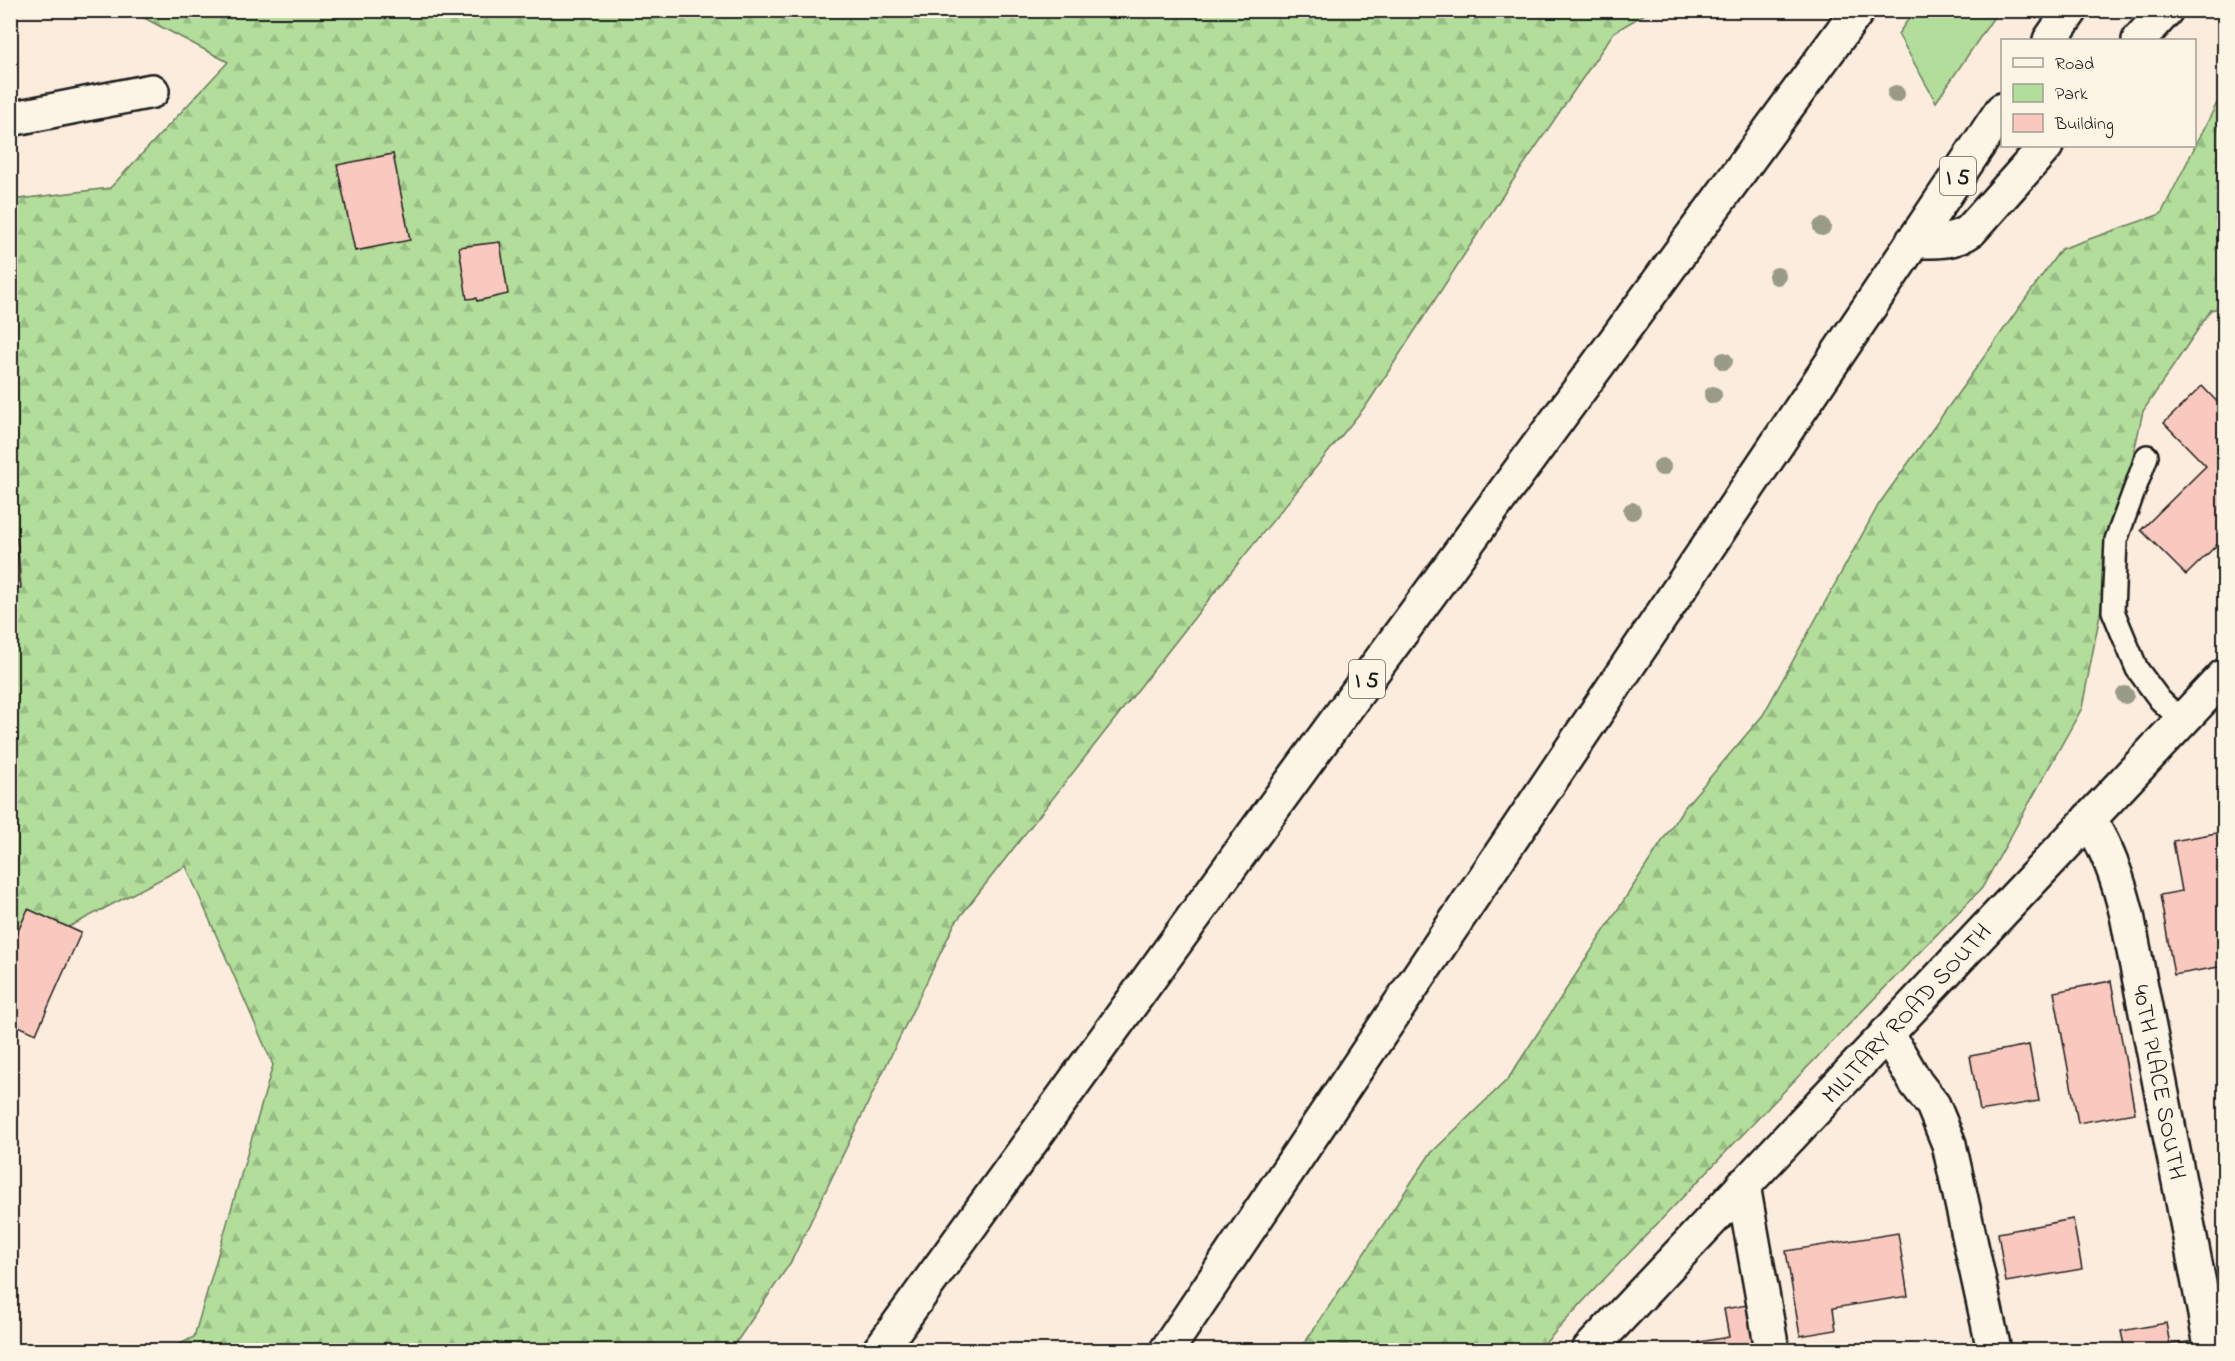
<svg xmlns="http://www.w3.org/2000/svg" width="2235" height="1361" font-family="'Indie Flower',sans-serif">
	<defs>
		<pattern id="forest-firs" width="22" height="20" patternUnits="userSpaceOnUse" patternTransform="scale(1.5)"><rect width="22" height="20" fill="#b2dd9a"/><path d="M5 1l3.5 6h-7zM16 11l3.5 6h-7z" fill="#98bd84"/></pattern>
	</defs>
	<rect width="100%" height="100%" fill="#fbecdd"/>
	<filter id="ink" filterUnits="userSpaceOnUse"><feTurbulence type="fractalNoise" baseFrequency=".0167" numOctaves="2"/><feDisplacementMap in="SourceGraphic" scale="12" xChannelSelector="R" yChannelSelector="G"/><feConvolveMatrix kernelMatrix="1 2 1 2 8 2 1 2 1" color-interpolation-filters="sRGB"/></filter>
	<g filter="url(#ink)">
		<polygon fill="#b2dd9a" stroke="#677c5b" stroke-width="1.5" points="1914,11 1998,11 1936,102 1898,34"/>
		<g fill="url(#forest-firs)" stroke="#677c5b" stroke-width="1.5">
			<polygon points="131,11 1650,11 1614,32 1499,201 1368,403 1202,608 955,923 791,1262 731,1350 168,1350 194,1337 273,1065 186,866 11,957 11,200 110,188 228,62"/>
			<polygon points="2224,89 2224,307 2211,310 2143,411 2111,557 2082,708 1982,888 1793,1082 1589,1295 1539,1350 1300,1350 1430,1154 1508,1079 1683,809 1763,715 1879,504 2061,249 2161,214"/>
		</g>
		<g fill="#f9c9bf" stroke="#1c1c1c" stroke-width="1.5">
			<polygon points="393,154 410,240 355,251 337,165"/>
			<polygon points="500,242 508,294 477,301 476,298 467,299 459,247"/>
			<polygon points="2202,386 2224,409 2224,538 2186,575 2141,530 2206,466 2164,423"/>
			<polygon points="17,538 21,588 10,588 10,539"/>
			<polygon points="2222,832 2224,846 2224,966 2174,975 2160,895 2182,891 2173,841"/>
			<polygon points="28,909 81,933 36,1034 10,1022 10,949"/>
			<polygon points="2111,981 2135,1113 2078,1123 2054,992"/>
			<polygon points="2029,1045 2039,1101 1980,1111 1970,1056"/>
			<polygon points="2073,1219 2082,1269 2006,1282 1998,1233"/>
			<polygon points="1898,1233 1908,1296 1833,1308 1836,1330 1800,1336 1786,1251"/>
			<polygon points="1747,1305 1755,1350 1700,1350 1699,1342 1729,1337 1724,1309"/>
			<polygon points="2166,1323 2170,1345 2193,1341 2195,1350 2125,1350 2121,1331"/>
		</g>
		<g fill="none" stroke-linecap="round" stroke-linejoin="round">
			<defs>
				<polyline id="service" points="2147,456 2116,540 2113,611 2137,669 2160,700 2182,721"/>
				<g id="minor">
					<polyline points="10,119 152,91"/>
					<path d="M2089,819c20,34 29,59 38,96l85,435"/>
					<polyline points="1887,1033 1916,1083 1933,1105 1949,1144 1994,1350"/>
					<polyline points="1743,1185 1772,1350"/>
				</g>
				<polyline id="secondary" points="1589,1350 2224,676"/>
				<g id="motorway">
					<polyline points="2050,40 2071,10"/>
					<polyline points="2139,40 2166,10"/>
					<path d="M1913,241c21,0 40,2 58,-11l75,-84"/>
					<polyline points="880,1350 1296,776 1858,10"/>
					<polyline points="1167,1350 2002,110"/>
				</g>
			</defs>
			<use href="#service" stroke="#1c1c1c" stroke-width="26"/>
			<use href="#minor" stroke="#1c1c1c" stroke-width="38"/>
			<use href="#secondary" stroke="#1c1c1c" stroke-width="38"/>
			<use href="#motorway" stroke="#1c1c1c" stroke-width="38"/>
			<use href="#service" stroke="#fcf5e5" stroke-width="21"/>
			<use href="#minor" stroke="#fcf5e5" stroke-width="33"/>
			<use href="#secondary" stroke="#fcf5e5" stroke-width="33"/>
			<use href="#motorway" stroke="#fcf5e5" stroke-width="33"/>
		</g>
		<g fill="#999a88">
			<circle cx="1896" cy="94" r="9"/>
			<circle cx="1822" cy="227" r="9"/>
			<circle cx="1777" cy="276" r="9"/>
			<circle cx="1724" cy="361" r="9"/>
			<circle cx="1713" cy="395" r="9"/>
			<circle cx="1662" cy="467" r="9"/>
			<circle cx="1632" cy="511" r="9"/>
			<circle cx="2125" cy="695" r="9"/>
		</g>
	</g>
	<g text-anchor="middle" stroke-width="6" stroke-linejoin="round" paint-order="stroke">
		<g fill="#fcf5e5" stroke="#5f5d58" stroke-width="1.5">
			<rect x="1940" y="157" width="36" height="38" rx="4.5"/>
			<rect x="1349" y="660" width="36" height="38" rx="4.5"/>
		</g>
		<g font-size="22" font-weight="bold" fill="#1c1c1c">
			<text x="1958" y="184">I 5</text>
			<text x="1367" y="687">I 5</text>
		</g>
		<g font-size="24" fill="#1c1c1c" stroke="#fcf5e5">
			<text transform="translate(1906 1013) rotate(-47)" y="8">MILITARY ROAD SOUTH</text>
			<text transform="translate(2160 1082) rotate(79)" y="8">40TH PLACE SOUTH</text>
		</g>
	</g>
	<rect width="2235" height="1361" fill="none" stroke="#fcf5e5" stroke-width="36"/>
	<rect x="18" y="18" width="2199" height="1325" fill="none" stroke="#1c1c1c" stroke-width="2" filter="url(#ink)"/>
	<rect x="2001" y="39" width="195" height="108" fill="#fcf5e5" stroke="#a29e95" stroke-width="1.5"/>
	<rect x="2013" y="58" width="30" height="9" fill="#fcf5e5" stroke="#a29e95" stroke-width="1.5"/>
	<text x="2055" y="69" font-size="18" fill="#1c1c1c">Road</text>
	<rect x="2013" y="84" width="30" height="18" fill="#b2dd9a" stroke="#a29e95" stroke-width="1.5"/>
	<text x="2055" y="99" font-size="18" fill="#1c1c1c">Park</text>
	<rect x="2013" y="114" width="30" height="18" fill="#f9c9bf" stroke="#a29e95" stroke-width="1.5"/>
	<text x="2055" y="129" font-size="18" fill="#1c1c1c">Building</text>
</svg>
